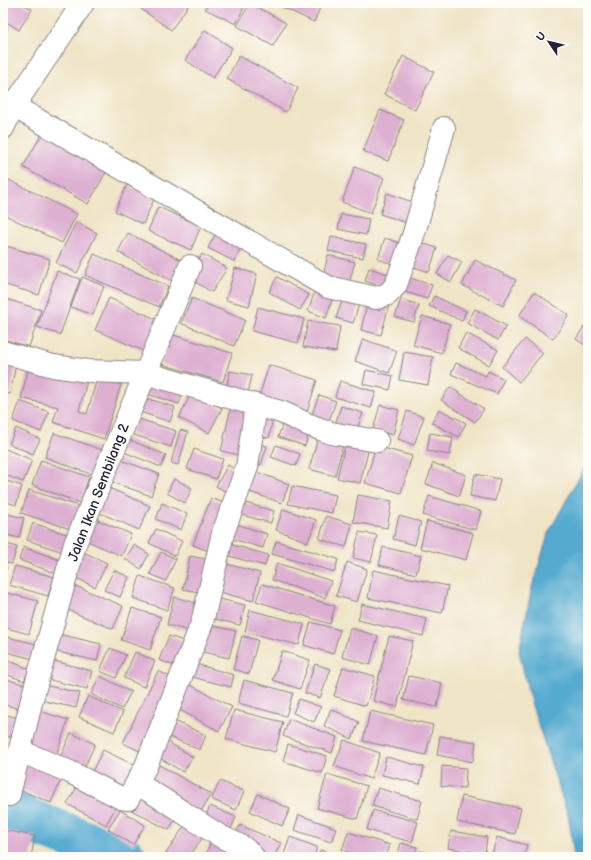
<svg xmlns="http://www.w3.org/2000/svg" width="591" height="860" font-family="'Balsamiq Sans',sans-serif">
	<rect width="100%" height="100%" fill="#fdfcf7"/>
	<filter id="ink" filterUnits="userSpaceOnUse"><feTurbulence type="fractalNoise" baseFrequency=".025" numOctaves="2"/><feDisplacementMap in="SourceGraphic" scale="8" xChannelSelector="R" yChannelSelector="G"/><feConvolveMatrix kernelMatrix="1 2 1 2 8 2 1 2 1" color-interpolation-filters="sRGB"/></filter>
	<filter id="wash" filterUnits="userSpaceOnUse"><feTurbulence type="fractalNoise" baseFrequency=".012" numOctaves="4" result="noise"/><feDisplacementMap in="SourceGraphic" scale="16" xChannelSelector="R" yChannelSelector="G"/><feGaussianBlur stdDeviation="0.9" result="paint"/><feColorMatrix in="noise" values="0 0 0 0 0 0 0 0 0 0 0 0 0 0 0 0 0 1.4 0 .05"/><feComposite in="paint" operator="in"/></filter>
	<g filter="url(#wash)">
		<rect width="100%" height="100%" fill="#efe4c6"/>
		<polygon fill="#54aad0" stroke="#3b6686" points="588,461 588,857 574,857 569,819 530,699 519,651 532,587 549,532"/>
		<g fill="none" stroke-linecap="round" stroke-linejoin="round">
			<polyline stroke="#54aad0" stroke-width="44" points="3,808 28,820 124,857"/>
		</g>
		<g id="blocks">
			<g fill="#ddafd1">
				<polygon points="3,3 21,3 32,9 19,30 3,20"/>
				<polygon points="145,3 190,3 171,30 141,9"/>
				<polygon points="208,3 246,3 236,24 205,9"/>
				<polygon points="250,3 286,23 273,46 237,26"/>
				<polygon points="273,3 322,3 314,22"/>
				<polygon points="3,25 8,28 3,39"/>
				<polygon points="205,30 232,48 213,78 185,60"/>
				<polygon points="239,56 298,88 286,112 227,79"/>
				<polygon points="403,56 434,72 415,110 384,94"/>
				<polygon points="380,110 404,120 388,161 363,151"/>
				<polygon points="43,132 108,169 88,204 23,167"/>
				<polygon points="355,167 384,178 371,213 342,202"/>
				<polygon points="5,178 77,214 62,243 3,214 3,182"/>
				<polygon points="127,185 155,197 143,224 115,211"/>
				<polygon points="387,193 418,204 410,224 380,214"/>
				<polygon points="158,207 201,226 191,250 148,231"/>
				<polygon points="341,214 369,219 366,235 338,229"/>
				<polygon points="76,222 97,233 77,273 56,263"/>
				<polygon points="128,233 183,261 172,281 118,252"/>
				<polygon points="216,233 242,246 235,262 208,248"/>
				<polygon points="331,237 366,244 363,258 328,251"/>
				<polygon points="385,238 405,245 398,266 378,259"/>
				<polygon points="416,241 437,248 429,272 408,265"/>
				<polygon points="3,245 50,259 39,295 3,284"/>
				<polygon points="94,254 168,286 159,307 85,275"/>
				<polygon points="202,254 227,268 212,292 188,278"/>
				<polygon points="328,255 355,262 349,283 323,276"/>
				<polygon points="448,255 462,262 451,282 437,274"/>
				<polygon points="475,260 516,280 503,306 462,285"/>
				<polygon points="235,268 257,274 249,306 226,300"/>
				<polygon points="369,268 391,275 387,288 365,281"/>
				<polygon points="57,271 80,279 60,335 37,327"/>
				<polygon points="404,276 432,285 427,299 399,290"/>
				<polygon points="82,277 104,286 93,315 71,307"/>
				<polygon points="277,277 309,295 300,310 269,292"/>
				<polygon points="315,291 333,297 326,318 308,311"/>
				<polygon points="534,292 569,315 553,339 519,316"/>
				<polygon points="344,295 360,301 353,323 336,318"/>
				<polygon points="434,296 466,311 462,321 429,306"/>
				<polygon points="3,298 41,310 29,347 3,339"/>
				<polygon points="109,298 160,321 146,352 95,330"/>
				<polygon points="192,298 245,320 234,346 181,323"/>
				<polygon points="401,299 419,305 414,322 395,317"/>
				<polygon points="368,300 389,305 381,335 361,330"/>
				<polygon points="258,307 304,319 298,343 252,331"/>
				<polygon points="475,309 506,326 498,340 467,323"/>
				<polygon points="422,316 450,324 442,353 413,345"/>
				<polygon points="308,321 340,326 336,352 303,347"/>
				<polygon points="588,321 588,347 576,339"/>
				<polygon points="466,333 498,350 489,365 458,348"/>
				<polygon points="170,334 232,353 223,382 161,364"/>
				<polygon points="363,339 397,351 389,373 355,361"/>
				<polygon points="525,339 543,353 519,382 502,367"/>
				<polygon points="404,352 433,357 428,385 399,380"/>
				<polygon points="3,356 17,359 10,394 3,393"/>
				<polygon points="30,362 88,377 79,411 87,414 97,378 121,385 104,439 53,422 58,407 21,398"/>
				<polygon points="456,363 486,376 488,371 504,379 497,394 451,374"/>
				<polygon points="269,365 317,380 306,415 258,400"/>
				<polygon points="366,370 393,376 390,390 363,384"/>
				<polygon points="230,371 252,375 247,398 225,394"/>
				<polygon points="340,381 376,392 371,408 335,397"/>
				<polygon points="147,382 183,392 179,404 144,393"/>
				<polygon points="450,387 484,409 475,422 441,400"/>
				<polygon points="191,393 222,408 209,433 179,418"/>
				<polygon points="319,395 336,401 326,429 309,423"/>
				<polygon points="142,397 175,407 170,422 137,411"/>
				<polygon points="20,401 49,412 41,432 13,421"/>
				<polygon points="380,405 399,410 393,435 373,430"/>
				<polygon points="341,406 363,413 356,432 335,425"/>
				<polygon points="231,407 253,411 244,456 221,451"/>
				<polygon points="257,409 274,413 269,438 252,435"/>
				<polygon points="439,409 466,423 459,437 432,423"/>
				<polygon points="407,411 424,417 414,445 398,439"/>
				<polygon points="136,418 176,431 171,447 131,434"/>
				<polygon points="284,420 310,429 305,446 278,437"/>
				<polygon points="16,428 40,439 33,454 9,444"/>
				<polygon points="180,430 188,432 178,465 171,463"/>
				<polygon points="54,433 105,451 96,476 45,457"/>
				<polygon points="430,433 453,437 450,455 427,451"/>
				<polygon points="319,434 344,441 335,476 309,469"/>
				<polygon points="125,438 166,455 161,467 119,450"/>
				<polygon points="347,438 370,444 360,483 337,478"/>
				<polygon points="255,443 267,446 261,465 249,462"/>
				<polygon points="276,445 300,454 296,466 271,457"/>
				<polygon points="376,446 412,456 401,493 365,483"/>
				<polygon points="3,448 32,460 23,482 3,474"/>
				<polygon points="194,449 223,459 216,479 187,469"/>
				<polygon points="118,459 159,474 151,496 109,481"/>
				<polygon points="41,460 89,477 80,503 32,485"/>
				<polygon points="433,463 466,475 459,496 426,484"/>
				<polygon points="228,465 243,474 231,495 216,486"/>
				<polygon points="251,470 289,484 282,503 244,490"/>
				<polygon points="475,474 500,479 495,501 470,496"/>
				<polygon points="174,479 192,488 185,503 167,493"/>
				<polygon points="3,480 22,486 16,505 3,501"/>
				<polygon points="292,486 336,495 332,513 288,504"/>
				<polygon points="109,488 150,506 139,530 98,512"/>
				<polygon points="29,490 85,508 77,531 21,513"/>
				<polygon points="358,495 392,501 387,528 353,522"/>
				<polygon points="429,496 481,511 476,530 423,515"/>
				<polygon points="211,498 229,505 211,552 193,545"/>
				<polygon points="242,502 274,511 271,523 239,514"/>
				<polygon points="162,503 187,514 181,530 156,519"/>
				<polygon points="283,509 316,520 308,542 276,530"/>
				<polygon points="3,513 24,518 19,538 3,534"/>
				<polygon points="326,516 352,524 346,547 319,539"/>
				<polygon points="399,516 421,522 415,545 393,539"/>
				<polygon points="95,519 131,534 122,556 85,540"/>
				<polygon points="427,521 473,533 466,560 420,548"/>
				<polygon points="230,522 267,534 263,548 226,537"/>
				<polygon points="33,523 72,536 66,553 27,540"/>
				<polygon points="156,529 182,541 175,556 149,543"/>
				<polygon points="359,532 377,535 371,562 353,558"/>
				<polygon points="276,541 338,559 335,572 272,554"/>
				<polygon points="3,543 17,547 12,564 3,562"/>
				<polygon points="226,543 268,555 265,566 222,554"/>
				<polygon points="134,545 149,554 141,569 125,559"/>
				<polygon points="23,547 63,561 58,574 19,560"/>
				<polygon points="383,547 421,556 416,574 379,565"/>
				<polygon points="81,551 107,563 95,587 70,575"/>
				<polygon points="161,552 176,559 166,581 150,574"/>
				<polygon points="190,556 211,560 204,593 183,589"/>
				<polygon points="347,562 367,569 357,602 336,596"/>
				<polygon points="223,563 260,573 253,601 215,591"/>
				<polygon points="277,563 331,581 325,598 272,580"/>
				<polygon points="3,566 7,567 3,578"/>
				<polygon points="15,566 54,577 48,596 9,585"/>
				<polygon points="114,570 129,577 120,597 104,590"/>
				<polygon points="373,570 448,586 442,613 368,598"/>
				<polygon points="140,576 175,588 167,610 133,598"/>
				<polygon points="71,584 123,606 113,629 61,607"/>
				<polygon points="262,584 335,606 330,624 256,601"/>
				<polygon points="3,592 38,601 29,634 3,627"/>
				<polygon points="174,597 204,605 197,633 167,625"/>
				<polygon points="211,597 245,605 240,625 206,617"/>
				<polygon points="362,604 427,619 423,636 358,620"/>
				<polygon points="132,608 161,617 150,650 121,640"/>
				<polygon points="250,610 304,624 299,645 245,632"/>
				<polygon points="311,622 340,630 333,654 304,645"/>
				<polygon points="205,624 236,631 229,658 199,651"/>
				<polygon points="350,628 378,636 370,665 342,657"/>
				<polygon points="54,633 101,644 97,661 50,650"/>
				<polygon points="3,636 36,644 33,659 3,651"/>
				<polygon points="169,636 189,643 180,668 159,660"/>
				<polygon points="242,636 258,640 249,674 233,669"/>
				<polygon points="389,636 413,641 397,707 373,701"/>
				<polygon points="110,648 126,655 116,678 100,671"/>
				<polygon points="282,651 310,660 300,689 273,680"/>
				<polygon points="135,652 155,661 144,687 124,678"/>
				<polygon points="3,658 29,669 24,681 3,673"/>
				<polygon points="47,659 92,671 87,689 42,678"/>
				<polygon points="192,663 234,675 231,687 188,676"/>
				<polygon points="315,664 331,669 320,698 305,693"/>
				<polygon points="343,667 375,676 366,706 334,696"/>
				<polygon points="158,671 177,680 142,752 123,743"/>
				<polygon points="100,676 131,692 122,709 91,694"/>
				<polygon points="409,676 442,683 437,707 403,700"/>
				<polygon points="3,678 29,686 22,710 3,704"/>
				<polygon points="244,680 293,693 286,716 238,703"/>
				<polygon points="187,683 232,707 219,731 174,707"/>
				<polygon points="39,684 80,693 76,708 36,699"/>
				<polygon points="88,696 123,712 114,732 79,717"/>
				<polygon points="299,699 321,707 314,722 293,713"/>
				<polygon points="331,709 359,722 352,739 324,726"/>
				<polygon points="36,710 68,720 56,756 24,745"/>
				<polygon points="234,710 283,722 275,752 226,739"/>
				<polygon points="370,711 433,725 426,755 363,741"/>
				<polygon points="3,714 19,718 13,738 3,735"/>
				<polygon points="170,719 206,735 200,750 163,734"/>
				<polygon points="289,719 337,737 332,753 283,736"/>
				<polygon points="71,733 95,744 82,773 58,762"/>
				<polygon points="440,736 476,742 473,762 437,755"/>
				<polygon points="163,739 193,757 183,772 153,754"/>
				<polygon points="344,740 380,753 371,779 334,766"/>
				<polygon points="288,744 327,756 322,773 283,761"/>
				<polygon points="3,747 12,750 8,764 3,762"/>
				<polygon points="103,750 140,768 126,795 89,777"/>
				<polygon points="386,757 424,767 420,784 382,775"/>
				<polygon points="24,759 63,775 51,803 13,787"/>
				<polygon points="159,765 211,794 199,815 147,786"/>
				<polygon points="442,766 466,768 465,788 441,786"/>
				<polygon points="327,774 367,786 357,819 317,808"/>
				<polygon points="81,780 119,801 106,825 67,804"/>
				<polygon points="220,781 244,791 236,810 211,799"/>
				<polygon points="378,788 422,801 417,819 372,806"/>
				<polygon points="138,791 179,812 169,830 129,809"/>
				<polygon points="258,794 290,809 282,826 250,811"/>
				<polygon points="462,796 521,808 515,834 457,822"/>
				<polygon points="210,806 236,817 229,834 203,822"/>
				<polygon points="120,810 145,825 133,845 108,829"/>
				<polygon points="373,810 418,822 412,842 367,830"/>
				<polygon points="299,815 336,828 331,842 294,830"/>
				<polygon points="189,819 207,831 189,857 168,857 165,855"/>
				<polygon points="240,825 281,843 274,857 270,857 233,840"/>
				<polygon points="3,830 35,836 31,857 3,857"/>
				<polygon points="451,831 487,837 485,854 448,848"/>
				<polygon points="348,832 390,845 386,857 364,857 342,850"/>
				<polygon points="290,837 317,847 314,857 283,857"/>
				<polygon points="497,837 527,845 524,857 491,857"/>
				<polygon points="212,838 240,848 237,857 205,857"/>
				<polygon points="401,843 417,847 414,857 397,857"/>
				<polygon points="320,850 334,854 333,857 318,857"/>
				<polygon points="420,851 443,855 443,857 419,857"/>
			</g>
		</g>
	</g>
	<g filter="url(#ink)">
		<use href="#blocks" fill-opacity="0" stroke="#888380" stroke-width="1"/>
		<g fill="none" stroke-linecap="round" stroke-linejoin="round">
			<defs>
				<g id="minor">
					<polyline points="3,100 328,287 376,298 388,294 396,285 414,233 444,128"/>
					<polyline points="3,128 13,107 83,3"/>
					<polyline points="3,352 53,366 88,371 145,373 256,405"/>
					<polyline points="20,751 70,772 121,798 128,799 146,766 202,623 223,533 247,467 256,405 281,412 307,424 331,433 377,441"/>
					<path d="M136,785l10,4c26,15 50,33 76,48 11,6 24,9 31,20"/>
					<polyline points="9,795 32,699 75,544 190,266"/>
				</g>
			</defs>
			<use href="#minor" stroke="#888380" stroke-width="24"/>
			<use href="#minor" stroke="#fff" stroke-width="22"/>
		</g>
	</g>
	<g text-anchor="middle" stroke-width="3.5" stroke-linejoin="round" paint-order="stroke">
		<g font-size="14" fill="#22223b" stroke="#fdfcf7">
			<text transform="translate(98 492) rotate(-69)" y="5">Jalan Ikan Sembilang 2</text>
		</g>
	</g>
	<rect width="591" height="860" fill="none" stroke="#fdfcf7" stroke-width="16"/>
	<g transform="translate(549 42) rotate(305)" stroke="#fdfcf7" stroke-width="3" paint-order="stroke">
	<path d="M0-3L7 15L0 10L-7 15Z" fill="#22223b"/>
	<text y="-6" font-size="11" font-weight="bold" text-anchor="middle" fill="#22223b">U</text>
	</g>
</svg>
